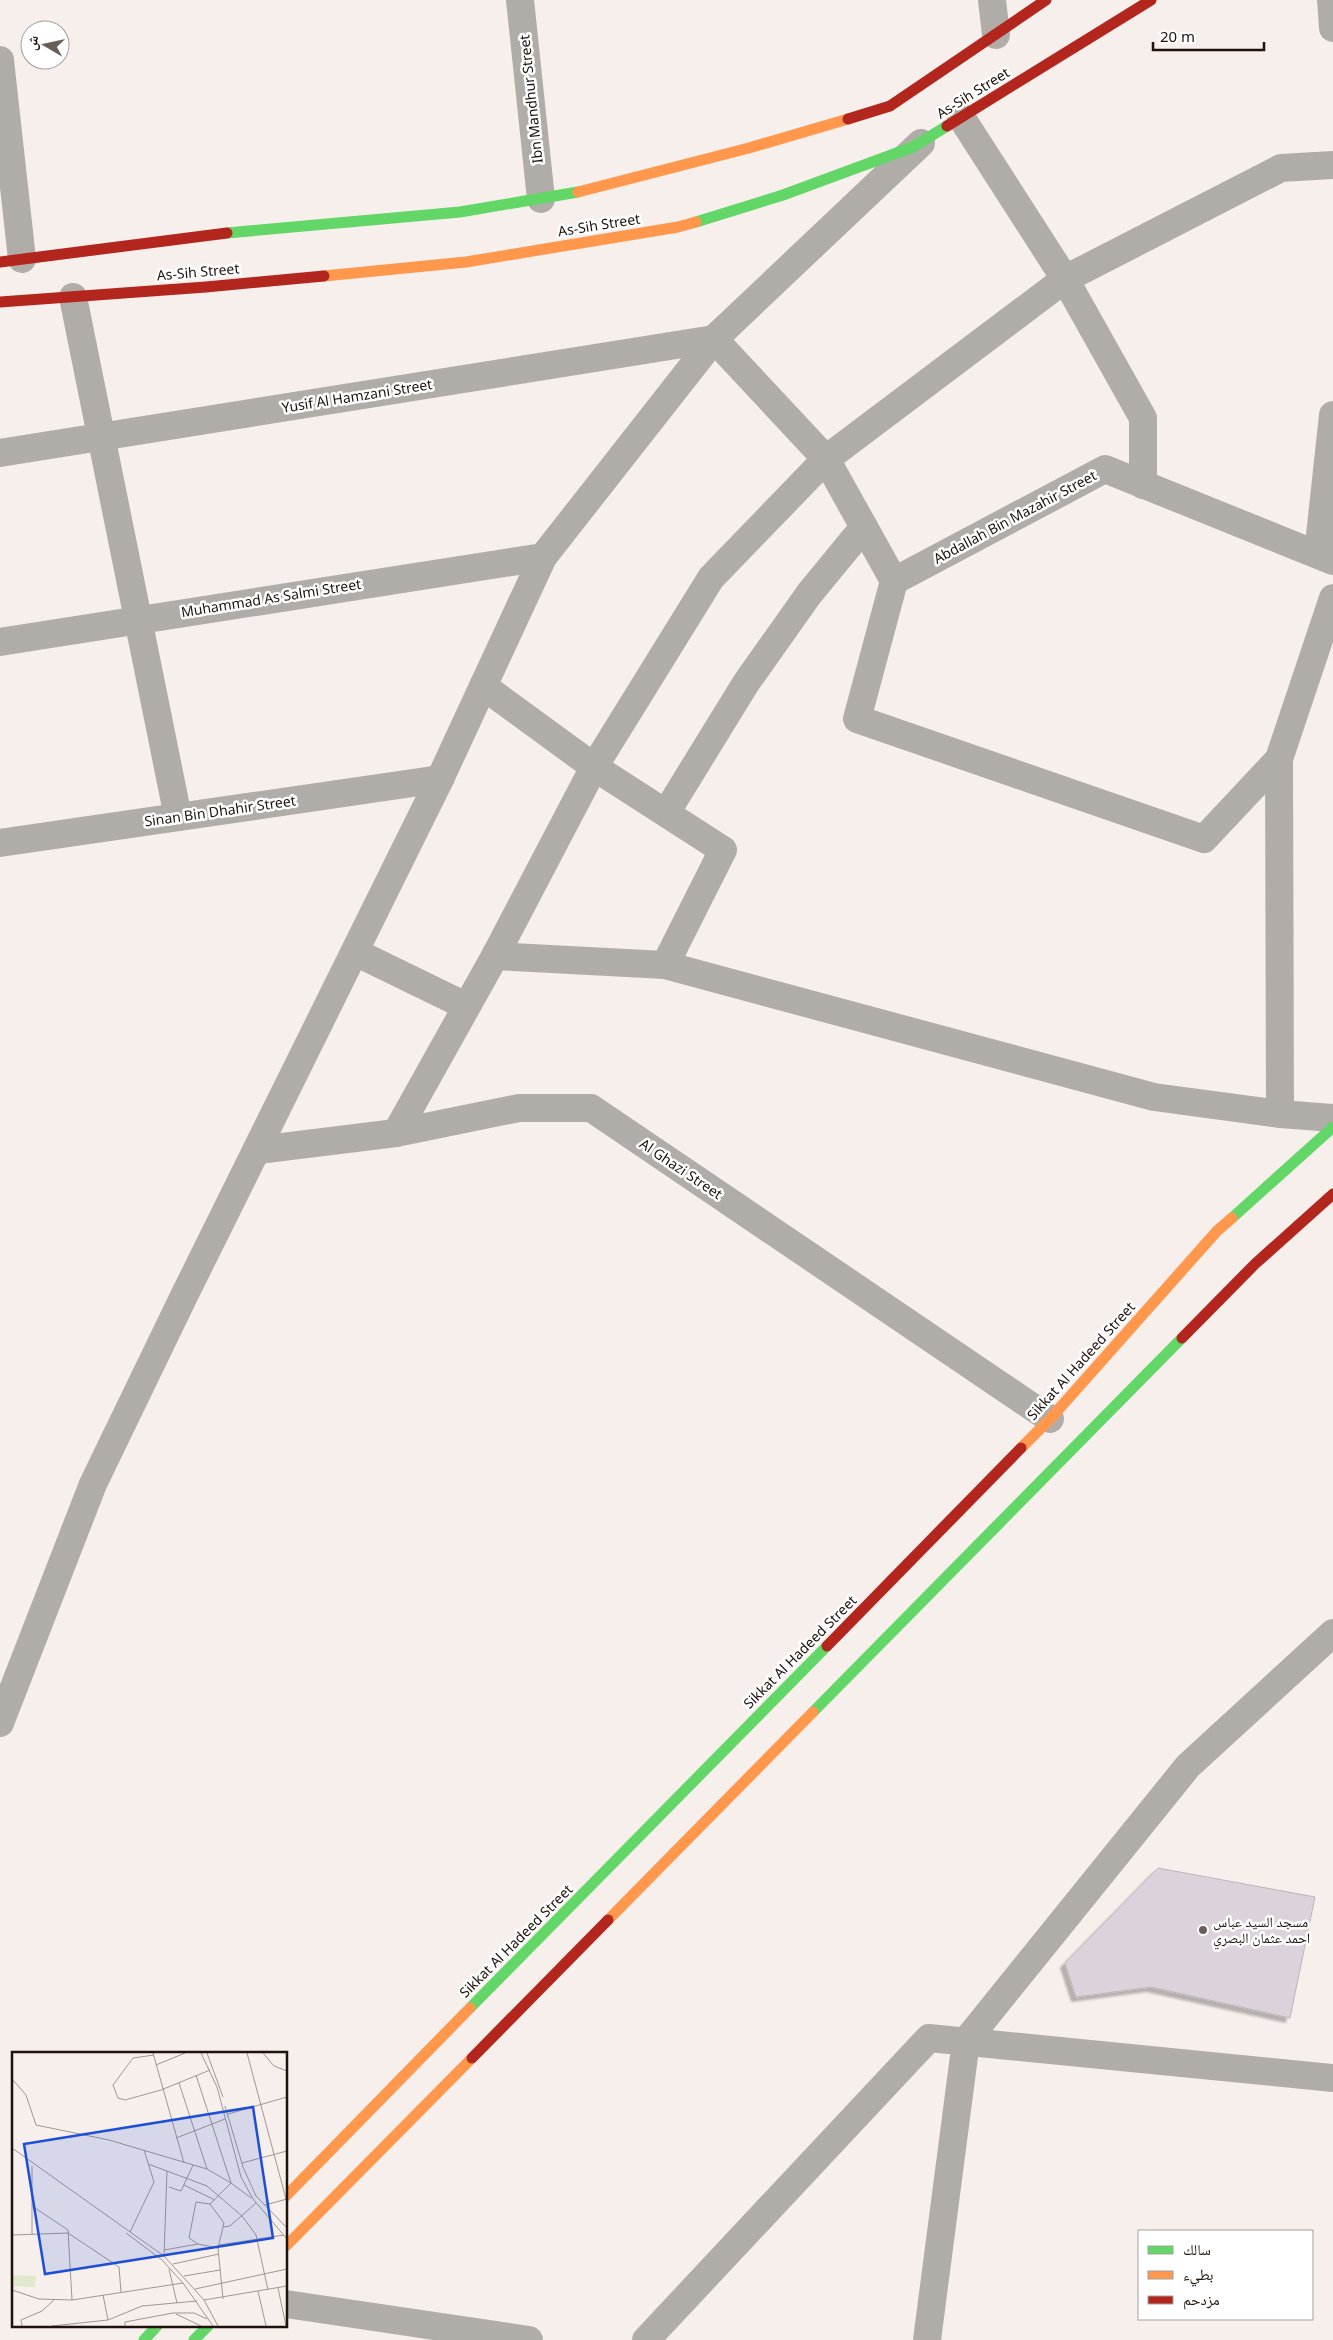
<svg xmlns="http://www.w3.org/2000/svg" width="1333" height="2340" font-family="'Noto Sans','Noto Naskh Arabic',sans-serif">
	<defs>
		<filter id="shadow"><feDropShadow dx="-4.5" dy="4.5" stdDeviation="1" flood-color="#0004"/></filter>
	</defs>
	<rect width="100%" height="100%" fill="#f7efec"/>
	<polygon fill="#dcd2db" stroke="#bcb5b9" filter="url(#shadow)" points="1158,1868 1315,1897 1290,2018 1151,1987 1076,1997 1065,1963"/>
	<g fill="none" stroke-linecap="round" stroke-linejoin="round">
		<g stroke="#b0ada9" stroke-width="28">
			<polyline points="520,0 541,199"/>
			<polyline points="992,0 996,35"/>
			<polyline points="1331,0 1333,28"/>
			<polyline points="0,60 22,259"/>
			<polyline points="961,117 1065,279 1143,418 1143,485"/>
			<polyline points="73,297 178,817"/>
			<polyline points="0,453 714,339 921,143"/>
			<polyline points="1318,554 1333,415"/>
			<polyline points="894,581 1105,469 1333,561"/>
			<polyline points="0,642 543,557"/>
			<polyline points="483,686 594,767 723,850 665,965"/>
			<polyline points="666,813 746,683 809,594 864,527"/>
			<polyline points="0,843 440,779"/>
			<polyline points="355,952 466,1006"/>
			<polyline points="495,956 665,965 1154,1097 1280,1114 1333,1118"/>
			<polyline points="1280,1114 1279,759 1333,598"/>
			<polyline points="396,1133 495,956 594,767 711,578 826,459 1065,279 1281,168 1333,165"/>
			<polyline points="258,1150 396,1133 519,1108 591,1108 1050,1419"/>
			<polyline points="0,1723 93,1484 183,1298 440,779 543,557 714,339 826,459 894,581 857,719 1204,839 1279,759"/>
			<polyline points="286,2304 529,2340"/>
			<polyline points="646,2340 929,2038 1333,2078"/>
			<polyline points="927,2340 966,2041 1188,1766 1333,1633"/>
		</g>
		<g stroke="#63d668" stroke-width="11">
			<polyline points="696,222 783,195 913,147 947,126"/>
			<polyline points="227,233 460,212 578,192"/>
			<polyline points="1232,1218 1333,1127"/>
			<polyline points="813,1712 1182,1338"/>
			<polyline points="470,2008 827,1646"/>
			<polyline points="144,2340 157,2326"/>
			<polyline points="194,2340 208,2326"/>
		</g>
		<g stroke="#ff974d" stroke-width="11">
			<polyline points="578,192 749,148 848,119"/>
			<polyline points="324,276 466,262 678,227 696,222"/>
			<polyline points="1021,1448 1050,1419 1217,1231 1232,1218"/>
			<polyline points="608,1920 813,1712"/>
			<polyline points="286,2196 470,2008"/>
			<polyline points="286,2246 472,2058"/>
		</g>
		<g stroke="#b3261e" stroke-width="11">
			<polyline points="848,119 890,106 1046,0"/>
			<polyline points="947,126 1151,0"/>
			<polyline points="0,262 227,233"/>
			<polyline points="0,302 206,287 324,276"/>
			<polyline points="1182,1338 1255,1264 1333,1194"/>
			<polyline points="827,1646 1021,1448"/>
			<polyline points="472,2058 608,1920"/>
		</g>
	</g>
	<circle fill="#695f5a" stroke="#fff" stroke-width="2" cx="1203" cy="1930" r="5"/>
	<g text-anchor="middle" stroke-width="5" stroke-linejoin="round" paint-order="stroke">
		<g font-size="14" fill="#1d120c" stroke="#fff">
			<text transform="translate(973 93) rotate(-32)" y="5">As-Sih Street</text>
			<text transform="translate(531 99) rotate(-96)" y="5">Ibn Mandhur Street</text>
			<text transform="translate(599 225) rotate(-9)" y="5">As-Sih Street</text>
			<text transform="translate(198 272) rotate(-5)" y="5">As-Sih Street</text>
			<text transform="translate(357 396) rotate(-9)" y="5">Yusif Al Hamzani Street</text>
			<text transform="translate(1015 517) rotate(-28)" y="5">Abdallah Bin Mazahir Street</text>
			<text transform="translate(271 598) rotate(-9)" y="5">Muhammad As Salmi Street</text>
			<text transform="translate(220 811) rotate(-8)" y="5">Sinan Bin Dhahir Street</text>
			<text transform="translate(681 1169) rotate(34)" y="5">Al Ghazi Street</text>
			<text transform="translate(1081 1361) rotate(-48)" y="5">Sikkat Al Hadeed Street</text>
			<text transform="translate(800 1652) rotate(-45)" y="5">Sikkat Al Hadeed Street</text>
			<text transform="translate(516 1941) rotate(-45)" y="5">Sikkat Al Hadeed Street</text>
		</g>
		<g font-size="14" fill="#1d120c" stroke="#fff" text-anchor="start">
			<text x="1213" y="1927">مسجد السيد عباس<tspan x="1213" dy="16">احمد عثمان البصري</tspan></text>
		</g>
	</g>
	<g transform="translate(12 2052)">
		<rect width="275" height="275" fill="#f7efec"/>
		<path d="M1,223l23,1 -1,11 -23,-1z" fill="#e0e9ce"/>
		<path fill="none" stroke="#a09792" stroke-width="1" d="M141,1l31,110M189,1l16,34 24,90 12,22 34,40M195,1l16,44M235,1l39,146M251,1l11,13 13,5M142,3l-21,3 -20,27 5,13 7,2 36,-10 49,-20M144,13l29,-12M184,23l35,108 20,15M0,27l14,16 10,30 73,15 98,29 24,14 -21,21 -14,-2 -7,36 9,6M167,31l28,86M213,54l18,61 13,29 31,32M216,62l59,-17M164,86l49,-19M0,96l152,108 40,44 14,26M230,111l45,-12M136,112l59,22 35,30 14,19 12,55M20,114v68M172,133l31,15M157,135l12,4 12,-26M198,152l14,19 -6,25 5,51M253,153l22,-6M20,154l36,24 4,70M211,175l7,-1 26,-23M118,180l24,-50 -10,-32M114,181l36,27 21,23 30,43M0,183l56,-2 51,34 2,25M207,193l65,-10M152,198l34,-6 20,4M152,204l3,-85M161,212l46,-10M157,217l8,34M172,224l36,-6M266,236l8,38M183,237l92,-20M0,238l27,9 33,1 111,-17M246,239l8,35M91,243l5,25M192,248l83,-14M164,262l25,12M10,274l-1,-6 21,-9 12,-11M40,274l56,-6 34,-14 55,-5M113,274v-4l48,-9h21l13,6"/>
		<path fill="#1d4ed8" fill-opacity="0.15" stroke="#1d4ed8" stroke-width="2.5" d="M241,55l20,131 -228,36 -21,-130z"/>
		<rect width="275" height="275" fill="none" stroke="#1d120c" stroke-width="2.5"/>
	</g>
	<rect x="1138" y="2230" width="175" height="90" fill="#ffffff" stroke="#a5a09e"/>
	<rect x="1148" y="2246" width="25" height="8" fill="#63d668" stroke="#a5a09e"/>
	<text x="1183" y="2255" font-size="15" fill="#1d120c">سالك</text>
	<rect x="1148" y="2271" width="25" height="8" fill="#ff974d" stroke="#a5a09e"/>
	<text x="1183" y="2280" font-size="15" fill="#1d120c">بطيء</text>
	<rect x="1148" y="2296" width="25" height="8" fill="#b3261e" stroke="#a5a09e"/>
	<text x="1183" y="2305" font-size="15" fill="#1d120c">مزدحم</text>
	<g transform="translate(45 45) rotate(279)"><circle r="24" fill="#ffffff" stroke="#a5a09e"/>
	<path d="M0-4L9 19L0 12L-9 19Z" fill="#695f5a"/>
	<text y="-8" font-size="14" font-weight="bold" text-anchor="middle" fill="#1d120c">ش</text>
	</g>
	<path d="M1153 42v8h111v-8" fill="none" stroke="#1d120c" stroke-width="2.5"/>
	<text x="1160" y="42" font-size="15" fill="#1d120c" stroke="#ffffff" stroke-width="4" paint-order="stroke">20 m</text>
</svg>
